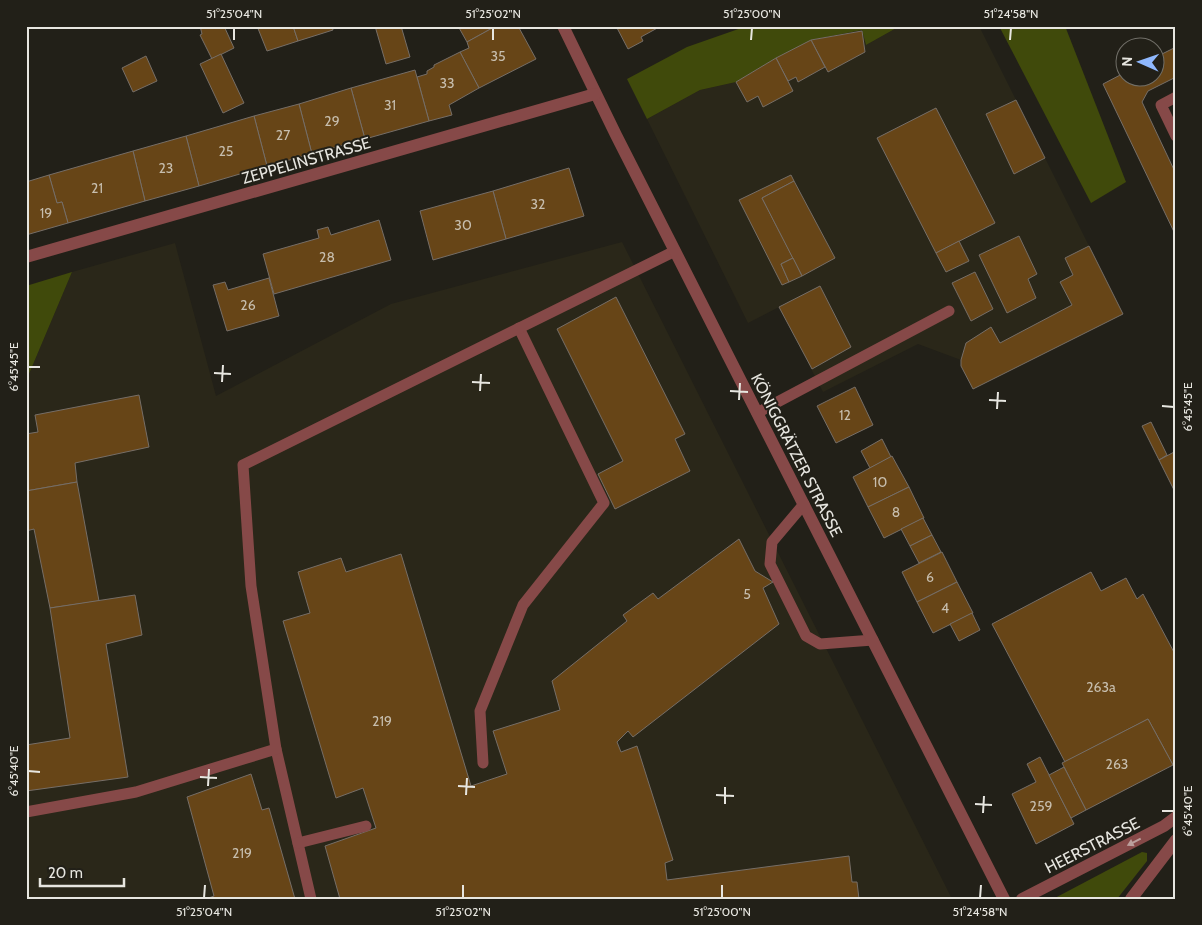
<svg xmlns="http://www.w3.org/2000/svg" width="1202" height="925" font-family="Cabin,sans-serif">
	<rect width="100%" height="100%" fill="#222018"/>
	<g fill="#2a2719">
		<polygon points="900,26 979,26 1123,314 973,389 961,366 961,360 918,344 823,392 779,307 748,323 647,119 700,90 736,82 811,40 863,30 866,45"/>
		<polygon points="622,242 951,897 951,899 26,899 26,381 72,272 175,243 216,396 391,304"/>
	</g>
	<g fill="#404a0b">
		<polygon points="747,26 900,26 866,45 862,30 811,40 736,82 700,90 647,119 627,79 687,47"/>
		<polygon points="999,26 1065,26 1126,182 1091,203"/>
		<polygon points="72,272 26,381 26,286"/>
		<polygon points="1142,852 1147,853 1147,861 1117,899 1053,899"/>
	</g>
	<g fill="#674517" stroke="#766e67">
		<polygon points="200,26 224,26 234,48 212,59 200,35 202,34"/>
		<polygon points="257,26 293,26 298,41 267,51"/>
		<polygon points="293,26 332,26 333,30 298,41"/>
		<polygon points="375,26 401,26 410,57 386,64"/>
		<polygon points="458,26 496,26 467,42"/>
		<polygon points="496,26 518,26 536,59 479,88 460,52 469,48 467,42"/>
		<polygon points="616,26 661,26 641,37 643,41 628,49"/>
		<polygon points="862,31 865,52 828,72 811,40"/>
		<polygon points="811,40 825,67 798,82 796,77 788,81 776,58"/>
		<polygon points="1176,47 1176,77 1148,91 1142,102 1176,174 1176,236 1103,84 1124,73 1124,78 1154,78 1154,58"/>
		<polygon points="460,52 479,88 449,105 452,115 429,121 417,77 427,74 427,71 434,67 434,65"/>
		<polygon points="221,54 244,103 223,113 200,64"/>
		<polygon points="146,56 157,81 133,92 122,68"/>
		<polygon points="776,58 793,91 763,107 758,96 747,102 736,82"/>
		<polygon points="415,70 429,121 365,139 351,88"/>
		<polygon points="351,88 365,139 312,154 299,104"/>
		<polygon points="1016,100 1045,158 1014,174 986,114"/>
		<polygon points="299,104 312,154 267,166 254,116"/>
		<polygon points="936,108 995,223 936,253 877,138"/>
		<polygon points="254,116 267,166 199,186 186,136"/>
		<polygon points="186,136 199,186 145,201 133,151"/>
		<polygon points="133,151 145,201 68,223 62,202 57,203 49,175"/>
		<polygon points="569,168 584,216 506,239 493,191"/>
		<polygon points="49,175 57,203 62,202 68,223 26,235 26,182"/>
		<polygon points="791,175 794,181 762,198 793,258 781,264 789,282 782,285 739,200"/>
		<polygon points="794,181 835,258 802,276 762,198"/>
		<polygon points="493,191 506,239 433,260 420,211"/>
		<polygon points="379,220 391,260 274,294 263,254 319,238 317,230 328,227 331,235"/>
		<polygon points="1019,236 1037,274 1028,279 1036,298 1007,313 979,255"/>
		<polygon points="959,241 969,261 946,272 936,253"/>
		<polygon points="1089,246 1123,314 973,389 961,366 961,360 966,343 991,327 1000,343 1072,305 1060,282 1073,275 1065,258"/>
		<polygon points="793,258 802,276 789,282 781,264"/>
		<polygon points="975,272 993,309 971,321 952,283"/>
		<polygon points="269,278 279,316 227,331 213,285 225,282 228,290"/>
		<polygon points="820,286 851,347 812,369 779,307"/>
		<polygon points="616,297 685,434 675,439 690,471 615,509 598,474 623,461 557,329"/>
		<polygon points="855,387 873,425 836,443 817,406"/>
		<polygon points="139,395 149,447 75,463 77,482 26,491 26,434 38,432 35,415"/>
		<polygon points="1151,422 1167,455 1159,460 1142,426"/>
		<polygon points="882,439 891,457 870,468 861,451"/>
		<polygon points="1176,451 1176,494 1159,460"/>
		<polygon points="892,456 909,487 868,507 853,477"/>
		<polygon points="77,482 99,601 50,608 34,529 26,531 26,491"/>
		<polygon points="909,487 924,518 884,538 868,507"/>
		<polygon points="923,518 932,535 910,546 901,529"/>
		<polygon points="932,535 941,552 919,563 910,546"/>
		<polygon points="739,539 755,571 773,582 763,588 779,624 633,737 628,731 617,742 621,752 637,746 673,860 665,863 667,880 849,856 852,882 857,882 859,899 340,899 325,846 376,828 363,788 336,798 283,621 310,613 298,572 341,558 346,572 401,554 471,786 507,774 493,731 560,710 552,681 627,621 623,615 653,593 658,599"/>
		<polygon points="942,552 957,582 917,602 902,572"/>
		<polygon points="1091,572 1101,591 1126,578 1137,599 1143,594 1176,656 1175,764 1173,765 1148,719 1065,762 992,624"/>
		<polygon points="957,582 973,613 933,633 917,602"/>
		<polygon points="135,595 142,635 106,644 128,777 26,791 26,745 70,738 50,608"/>
		<polygon points="972,613 980,630 959,641 950,624"/>
		<polygon points="1148,719 1173,765 1086,810 1062,763"/>
		<polygon points="1040,757 1074,824 1036,844 1012,794 1036,782 1027,764"/>
		<polygon points="1064,767 1086,810 1071,818 1049,775"/>
		<polygon points="251,774 262,810 269,808 295,899 206,899 214,896 187,797"/>
	</g>
	<g fill="none" stroke-linecap="round" stroke-linejoin="round">
		<g stroke="#864948" stroke-width="11">
			<polyline points="1176,97 1161,105 1176,136"/>
			<polyline points="757,413 949,311"/>
			<polyline points="804,504 772,542 770,564 806,636 820,644 873,640"/>
			<polyline points="276,749 311,899"/>
			<polyline points="483,763 480,711 523,605 604,503 519,328"/>
			<polyline points="26,812 136,792 276,749 251,586 243,465 675,251"/>
			<polyline points="298,843 366,826"/>
		</g>
		<g stroke="#864948" stroke-width="12">
			<polyline points="563,26 616,135 1004,899"/>
			<polyline points="26,257 595,94"/>
		</g>
		<g stroke="#864948" stroke-width="12">
			<polyline points="1022,899 1164,826 1176,817"/>
			<polyline points="1131,899 1176,840"/>
		</g>
	</g>
	<defs><path id="oneway-solid" d="M-6-.8H1V-3.2L6.5 0L1 3.2V.8H-6Z" transform="scale(1.25)"/></defs>
	<use fill="#bb9f9c" href="#oneway-solid" transform="translate(1134 842) rotate(153)"/>
	<path fill="none" stroke="#e7e6e0" stroke-width="2" d="M234,40v-12M493,40v-12M751,40l1,-12M1010,40l1,-12M28,367h12M214,373l17,1M222,382l1,-17M472,382l18,1M480,391l1,-17M730,391l18,1M739,400l1,-17M989,400l17,1M1162,406l12,1M997,409l1,-17M28,771l12,1M200,777l17,1M208,786l1,-17M458,786l17,1M466,795l1,-17M716,795l18,1M725,804v-17M975,804l17,1M1162,811h12M983,813l1,-17M204,898l1,-13M463,898v-13M722,898v-13M980,898l1,-13"/>
	<g text-anchor="middle" stroke-width="4" stroke-linejoin="round" paint-order="stroke">
		<g font-size="14" fill="#c7beae">
			<text x="498" y="61">35</text>
			<text x="447" y="88">33</text>
			<text x="390" y="110">31</text>
			<text x="332" y="126">29</text>
			<text x="283" y="140">27</text>
			<text x="226" y="156">25</text>
			<text x="166" y="173">23</text>
			<text x="97" y="193">21</text>
			<text x="538" y="209">32</text>
			<text x="46" y="218">19</text>
			<text x="463" y="230">30</text>
			<text x="327" y="262">28</text>
			<text x="248" y="310">26</text>
			<text x="845" y="420">12</text>
			<text x="880" y="487">10</text>
			<text x="896" y="517">8</text>
			<text x="930" y="582">6</text>
			<text x="747" y="599">5</text>
			<text x="945" y="613">4</text>
			<text x="1101" y="692">263a</text>
			<text x="382" y="726">219</text>
			<text x="1117" y="769">263</text>
			<text x="1041" y="811">259</text>
			<text x="242" y="858">219</text>
		</g>
		<g font-size="16" fill="#e7e6e0" stroke="#222018">
			<text transform="translate(306 160) rotate(-16)" y="6">ZEPPELINSTRASSE</text>
			<text transform="translate(797 455) rotate(63)" y="6">KÖNIGGRÄTZER STRASSE</text>
			<text transform="translate(1092 845) rotate(-27)" y="6">HEERSTRASSE</text>
		</g>
	</g>
	<rect width="1202" height="925" fill="none" stroke="#222018" stroke-width="55"/>
	<g transform="translate(1140 62) rotate(272)"><circle r="24" fill="#222018" stroke="#716f68"/>
	<path d="M0-4L9 19L0 12L-9 19Z" fill="#8fb8fd"/>
	<text y="-8" font-size="14" font-weight="bold" text-anchor="middle" fill="#e7e6e0">N</text>
	</g>
	<path d="M40 878v8h84v-8" fill="none" stroke="#e7e6e0" stroke-width="2.5"/>
	<text x="48" y="878" font-size="15" fill="#e7e6e0" stroke="#222018" stroke-width="4" paint-order="stroke">20 m</text>
	<rect x="28" y="28" width="1146" height="870" fill="none" stroke="#e7e6e0" stroke-width="2"/>
	<g font-size="12" text-anchor="middle" fill="#e7e6e0">
		<text x="234" y="18">51°25'04"N</text>
		<text x="493" y="18">51°25'02"N</text>
		<text x="752" y="18">51°25'00"N</text>
		<text x="1011" y="18">51°24'58"N</text>
		<text transform="translate(14 367) rotate(-90)" y="4">6°45'45"E</text>
		<text transform="translate(1188 407) rotate(-90)" y="4">6°45'45"E</text>
		<text transform="translate(14 771) rotate(-90)" y="4">6°45'40"E</text>
		<text transform="translate(1188 811) rotate(-90)" y="4">6°45'40"E</text>
		<text x="204" y="916">51°25'04"N</text>
		<text x="463" y="916">51°25'02"N</text>
		<text x="722" y="916">51°25'00"N</text>
		<text x="980" y="916">51°24'58"N</text>
	</g>
</svg>
